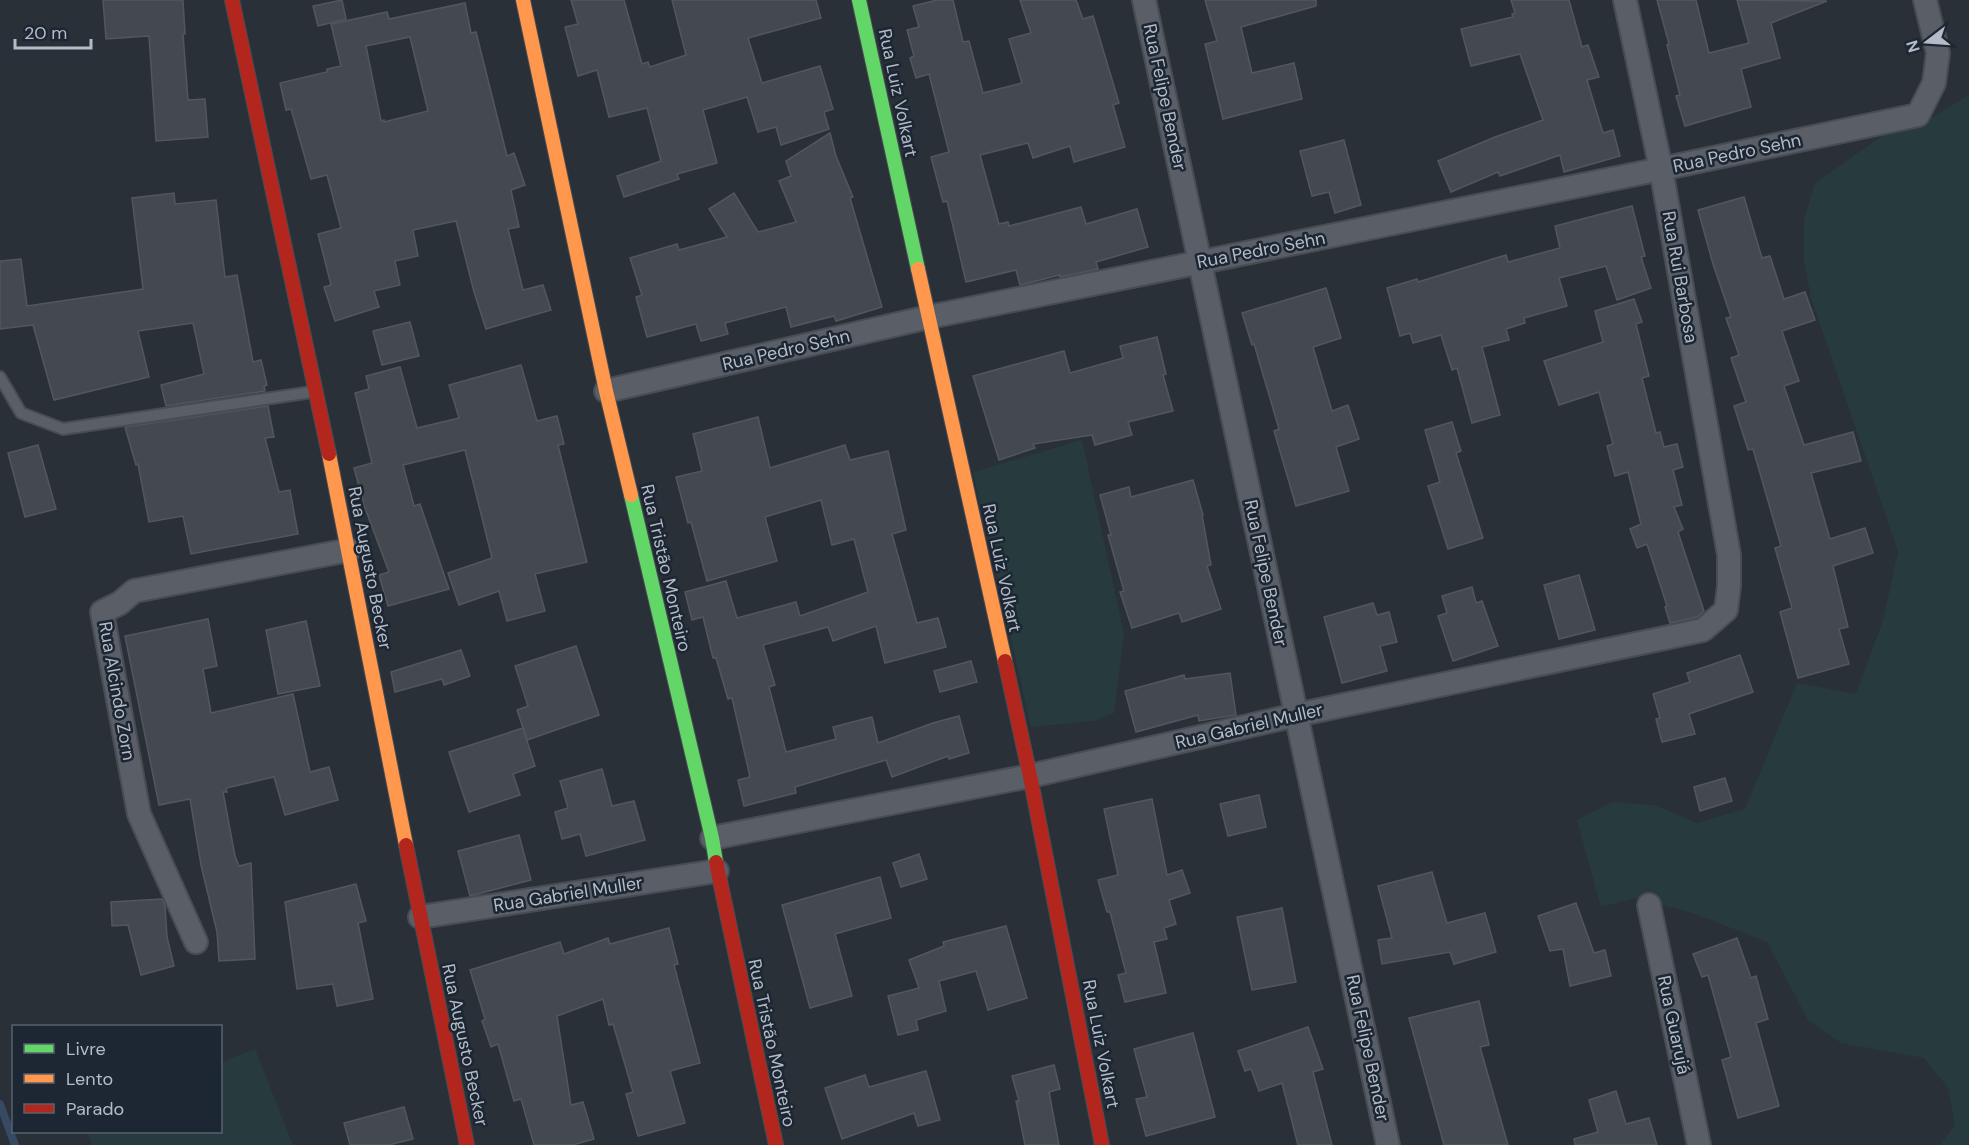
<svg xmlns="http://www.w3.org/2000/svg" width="1969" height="1145" font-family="'DM Sans',sans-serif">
	<rect width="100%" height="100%" fill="#2a3038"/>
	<g fill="#273a3e">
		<polygon points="1969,95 1969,1145 1940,1145 1955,1125 1948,1088 1924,1058 1841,1043 1808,1020 1767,942 1693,913 1635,898 1601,907 1577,820 1612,802 1654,805 1697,823 1745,809 1797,683 1856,694 1883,620 1898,551 1811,298 1804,261 1804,220 1815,183 1888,132 1930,119"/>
		<polygon points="1082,440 1124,634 1114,713 1095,721 1031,727 973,472"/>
		<polygon points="255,1049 293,1145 92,1145 87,1132 220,1132 221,1062"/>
	</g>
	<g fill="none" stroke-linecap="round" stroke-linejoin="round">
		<polyline stroke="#384963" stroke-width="8" points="0,1104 15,1145"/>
	</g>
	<g fill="#444950" stroke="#52575f" stroke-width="1.5" fill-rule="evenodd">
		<polygon points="103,0 183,0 185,34 183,34 188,100 205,99 208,137 156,141 149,36 106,39"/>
		<polygon points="342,0 346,19 318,26 313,6"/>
		<polygon points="571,0 624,0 642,64 648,62 650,67 686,55 672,0 816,0 821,18 748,38 762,83 820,66 833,109 824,112 829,129 781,145 776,127 758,132 747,97 703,110 717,163 677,174 679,179 624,197 617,176 661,161 647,108 609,117 597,70 578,76 565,27 578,24"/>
		<polygon points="937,0 953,0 963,42 969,41 983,93 1022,83 1009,39 1031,33 1020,0 1076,0 1083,19 1093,16 1119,103 1113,105 1125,147 1074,162 1070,146 1033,158 1028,143 980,155 999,224 1008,222 1009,226 1081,207 1086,224 1137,209 1148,247 1096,262 1098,269 1060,277 1060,275 1020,285 1016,270 966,282 947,201 943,202 931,157 949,152 929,74 916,78 910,58 914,56 907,30 919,27 913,6"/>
		<polygon points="1205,0 1316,0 1316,6 1241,27 1252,73 1294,63 1302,99 1223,119 1205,44 1217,41"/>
		<polygon points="1511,0 1569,0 1582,47 1588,45 1599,77 1587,80 1603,133 1613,130 1620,156 1564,172 1560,155 1500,176 1498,172 1451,192 1438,161 1495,137 1543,120 1520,54 1471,66 1461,29 1513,17 1512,14 1515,13"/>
		<polygon points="1657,0 1696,0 1709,53 1749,43 1737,0 1827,1 1771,23 1780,58 1741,69 1751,107 1685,126 1676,96 1680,95 1667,45 1669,44"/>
		<path d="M465,3l6,30 5,-1 31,124 7,-3 11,32 -14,5 8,37 -11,2 15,61 20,-5 8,25 -65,19 -12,-37 -18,-71 -43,9 5,26 -23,5 5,24 -26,6 5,16 -44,14 -11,-34 7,-2 -13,-51 23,-6 -14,-53 -16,4 -20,-70 -5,1 -6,-27 47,-11v-3l14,-3 -10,-42 56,-12 2,7zM410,37l18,74 -44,11v-2l-3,1 -15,-75z"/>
		<polygon points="830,133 836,156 853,197 850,198 882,307 836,321 834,316 791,327 786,307 725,323 728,334 701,341 696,324 647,337 636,297 642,295 630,258 677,244 679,250 727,237 709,209 734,193 758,232 796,222 779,181 791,176 786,161"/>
		<polygon points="1344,140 1361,205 1335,213 1329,192 1312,196 1300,151"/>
		<polygon points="174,193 175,204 216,200 225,277 237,275 253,362 261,360 267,385 264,386 265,391 166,406 161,385 204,374 193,323 138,331 149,377 54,400 33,325 0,329 0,261 21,259 27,306 143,289 132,198"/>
		<polygon points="1744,197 1762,258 1770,256 1784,299 1805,292 1815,320 1782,331 1799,381 1784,386 1804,445 1853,432 1861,461 1811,473 1830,539 1865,528 1873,553 1833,566 1848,627 1839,629 1849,664 1798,678 1780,612 1792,608 1775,548 1781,546 1753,449 1748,450 1734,406 1746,402 1731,358 1739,355 1726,318 1731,317 1713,264 1698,210"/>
		<polygon points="1632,206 1645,256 1641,257 1651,288 1617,300 1606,266 1559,278 1567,306 1524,318 1525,323 1506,329 1509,340 1482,347 1500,415 1472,423 1457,368 1452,370 1441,335 1413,343 1410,333 1400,336 1387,288 1417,279 1418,282 1506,255 1508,262 1560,248 1555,226"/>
		<polygon points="1326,288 1341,338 1313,347 1332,411 1348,405 1359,439 1336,447 1349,491 1296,506 1274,431 1279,429 1254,344 1252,345 1242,313"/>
		<polygon points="1634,299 1642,322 1636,324 1649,376 1642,378 1656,433 1660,432 1664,447 1677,444 1683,467 1673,470 1682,505 1674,507 1683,529 1678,532 1704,611 1697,617 1670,623 1665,607 1667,606 1647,544 1637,548 1630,529 1641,524 1628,472 1615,476 1607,446 1613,444 1599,392 1559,405 1544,361 1603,342 1595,311"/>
		<polygon points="410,322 419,356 382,365 373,331"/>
		<polygon points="1157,337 1166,374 1163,375 1173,411 1128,422 1132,435 1095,445 1092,435 1033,444 1035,448 999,460 973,376 1064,351 1070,373 1123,358 1120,346"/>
		<polygon points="521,365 537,421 557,416 564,444 558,445 587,562 535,574 545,611 507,621 499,591 459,605 448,573 492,558 465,450 403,465 414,506 420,504 449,589 388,606 379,575 389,572 365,508 354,468 372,463 355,393 369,389 366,376 400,367 417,428 459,418 449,385"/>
		<polygon points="268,406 274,437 265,438 279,492 290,490 298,534 191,554 183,516 149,522 138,464 136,465 125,427"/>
		<polygon points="758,417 770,468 845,445 850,460 888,451 906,530 892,534 917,623 938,618 946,647 885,663 876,626 833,641 828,627 763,645 775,685 769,687 786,752 836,739 833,727 872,717 878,743 933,723 959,716 969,753 949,759 948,756 892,777 886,760 795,787 796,793 744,806 738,780 750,777 732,698 728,699 716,658 713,658 703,617 692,620 685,592 726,581 737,618 796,602 800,616 868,592 854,539 832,545 821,500 765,517 777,561 707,581 691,522 688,523 676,477 702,471 693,434"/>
		<polygon points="1452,422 1461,451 1456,453 1483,538 1448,549 1428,486 1440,482 1425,430"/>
		<polygon points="38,445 56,509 25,517 8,453"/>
		<polygon points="1193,480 1203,515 1202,515 1211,565 1207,566 1221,609 1182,622 1179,613 1132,628 1120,592 1124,591 1108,535 1111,535 1100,495 1129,487 1131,497"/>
		<polygon points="1579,575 1595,630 1559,639 1544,585"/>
		<polygon points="1472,587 1476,603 1482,601 1498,646 1453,661 1438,616 1447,613 1442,596"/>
		<polygon points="1373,603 1377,615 1389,612 1397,642 1380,646 1387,671 1342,683 1324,617"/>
		<polygon points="208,619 217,666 203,669 211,713 293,694 310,772 329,767 338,800 285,815 274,777 226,788 227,792 223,792 235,856 239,866 251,863 255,959 219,961 217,932 201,865 190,799 159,805 125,636"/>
		<polygon points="306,621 320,686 278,694 266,630"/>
		<polygon points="576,646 599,715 527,740 517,710 528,706 515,666"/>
		<polygon points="461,650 470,676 444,685 442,679 395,692 391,672"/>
		<polygon points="1740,655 1753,692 1689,714 1695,734 1662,742 1656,719 1660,718 1653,694 1690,682 1687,673"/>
		<polygon points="971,661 977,682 940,692 934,671"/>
		<polygon points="1230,673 1236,715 1199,721 1198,715 1136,732 1125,691 1184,675 1185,679"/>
		<polygon points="523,728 535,766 513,774 520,795 469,812 449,752"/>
		<polygon points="602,769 612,806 634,801 645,840 586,856 580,834 562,839 555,812 568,808 560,781"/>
		<polygon points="1725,778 1732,801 1700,811 1694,787"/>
		<polygon points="1259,795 1266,827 1228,836 1220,804"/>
		<polygon points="1152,799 1167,875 1182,870 1190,893 1169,900 1176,924 1164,928 1167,939 1154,942 1166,993 1125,1002 1118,975 1126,973 1110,912 1107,912 1098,880 1118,875 1104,809"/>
		<polygon points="519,835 531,880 470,896 458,851"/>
		<polygon points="919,854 927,879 901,887 893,863"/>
		<polygon points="1432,872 1447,923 1485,913 1496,952 1454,964 1450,952 1382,964 1378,940 1392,938 1378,886"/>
		<polygon points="880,877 891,918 835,934 852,996 810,1008 782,905"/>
		<polygon points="356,884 366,921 358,923 373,999 337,1006 333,984 297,989 285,902"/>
		<polygon points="162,899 165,905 167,937 174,966 141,975 128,925 112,926 111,902"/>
		<polygon points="1576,903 1594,953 1605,950 1611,976 1570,986 1563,949 1550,951 1538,916"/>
		<polygon points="1282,908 1296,982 1252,990 1237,917"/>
		<polygon points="1006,926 1027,998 988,1010 976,971 939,981 946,1011 916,1020 918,1030 898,1035 888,996 919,988 909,960 944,946 943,942"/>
		<polygon points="669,928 678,964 674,965 700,1063 670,1071 685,1123 638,1136 626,1094 633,1092 613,1024 609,1025 603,999 557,1016 571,1105 583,1102 594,1139 573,1145 534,1145 521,1099 514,1101 498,1044 491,1047 482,1021 485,1019 470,970 560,942 564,954 608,938 610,944"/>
		<polygon points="1737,938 1751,978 1756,976 1768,1019 1756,1023 1779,1106 1738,1118 1722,1060 1731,1057 1708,975 1702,977 1693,954"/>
		<polygon points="1479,1001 1489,1045 1480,1047 1508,1145 1444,1145 1409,1018"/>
		<polygon points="1308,1027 1323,1069 1313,1072 1332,1145 1298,1145 1282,1083 1259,1091 1251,1069 1245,1071 1238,1051"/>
		<polygon points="1193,1033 1215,1117 1146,1136 1136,1099 1147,1097 1134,1049"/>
		<polygon points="1054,1065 1060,1089 1049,1092 1059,1145 1025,1145 1016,1101 1019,1101 1012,1076"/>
		<polygon points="926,1071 940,1120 918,1126 914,1113 842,1139 825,1088 865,1075 869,1087"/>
		<polygon points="1616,1091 1626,1124 1649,1118 1657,1145 1575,1145 1574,1139 1598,1132 1589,1100"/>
		<polygon points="404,1107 413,1139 389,1145 350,1145 344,1123"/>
	</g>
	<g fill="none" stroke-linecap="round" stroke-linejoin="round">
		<defs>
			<polyline id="lane" points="0,377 21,413 63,429 312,392"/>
			<g id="street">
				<polyline points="1144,0 1388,1145"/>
				<polyline points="606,391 929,317 1661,169 1918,115 1934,83 1938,53 1925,0"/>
				<polyline points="712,838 1030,776 1296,715 1703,630 1726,610 1729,586 1729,555 1661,169 1625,0"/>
				<polyline points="1649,905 1699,1145"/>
				<polyline points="420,917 717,871"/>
				<polyline points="196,942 139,814 102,612 120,603 134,591 349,550"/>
			</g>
			<g id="fast">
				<polyline points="859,0 918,269"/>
				<polyline points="631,495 712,838 716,862"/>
			</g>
			<g id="slow">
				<polyline points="523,0 606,391 631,495"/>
				<polyline points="918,269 1005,661"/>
				<polyline points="329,454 406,845"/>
			</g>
			<g id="jam">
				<polyline points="232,0 329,454"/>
				<polyline points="1005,661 1030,776 1102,1145"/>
				<polyline points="406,845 467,1145"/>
				<polyline points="716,862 776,1145"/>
			</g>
		</defs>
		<use href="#lane" stroke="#484c53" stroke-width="14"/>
		<use href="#street" stroke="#484c53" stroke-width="26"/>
		<use href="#fast" stroke="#484c53" stroke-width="16"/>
		<use href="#slow" stroke="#484c53" stroke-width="16"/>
		<use href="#jam" stroke="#484c53" stroke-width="16"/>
		<use href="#lane" stroke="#5a5e66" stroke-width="10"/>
		<use href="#street" stroke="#5a5e66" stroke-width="22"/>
		<use href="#fast" stroke="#63d668" stroke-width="14"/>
		<use href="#slow" stroke="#ff974d" stroke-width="14"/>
		<use href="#jam" stroke="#b3261e" stroke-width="14"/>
	</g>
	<g text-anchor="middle" stroke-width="5" stroke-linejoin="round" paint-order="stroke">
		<g font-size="18" fill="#b4bcc9" stroke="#1d2633">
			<text transform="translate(898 93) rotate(78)" y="6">Rua Luiz Volkart</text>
			<text transform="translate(1165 97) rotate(78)" y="6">Rua Felipe Bender</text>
			<text transform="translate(1737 153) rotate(-12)" y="6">Rua Pedro Sehn</text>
			<text transform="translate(1261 250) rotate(-11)" y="6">Rua Pedro Sehn</text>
			<text transform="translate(1680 277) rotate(80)" y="6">Rua Rui Barbosa</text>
			<text transform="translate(786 350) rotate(-13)" y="6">Rua Pedro Sehn</text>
			<text transform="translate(370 568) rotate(79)" y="6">Rua Augusto Becker</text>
			<text transform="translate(666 568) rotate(77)" y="6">Rua Tristão Monteiro</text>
			<text transform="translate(1002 568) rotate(78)" y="6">Rua Luiz Volkart</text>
			<text transform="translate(1266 573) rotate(78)" y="6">Rua Felipe Bender</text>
			<text transform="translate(117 691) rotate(80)" y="6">Rua Alcindo Zorn</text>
			<text transform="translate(1249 726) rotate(-13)" y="6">Rua Gabriel Muller</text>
			<text transform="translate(568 894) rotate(-9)" y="6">Rua Gabriel Muller</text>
			<text transform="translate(1674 1025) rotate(78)" y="6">Rua Guarujá</text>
			<text transform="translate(772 1043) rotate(78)" y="6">Rua Tristão Monteiro</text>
			<text transform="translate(1101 1044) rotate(79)" y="6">Rua Luiz Volkart</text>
			<text transform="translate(465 1045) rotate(78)" y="6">Rua Augusto Becker</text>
			<text transform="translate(1368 1048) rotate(78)" y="6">Rua Felipe Bender</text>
		</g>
	</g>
	<rect x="12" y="1025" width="210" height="108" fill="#1d2633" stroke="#59626f" stroke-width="1.5"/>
	<rect x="24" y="1044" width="30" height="9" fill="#63d668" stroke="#59626f" stroke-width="1.5"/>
	<text x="66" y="1055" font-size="18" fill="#b4bcc9">Livre</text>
	<rect x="24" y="1074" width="30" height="9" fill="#ff974d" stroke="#59626f" stroke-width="1.5"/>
	<text x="66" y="1085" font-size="18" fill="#b4bcc9">Lento</text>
	<rect x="24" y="1104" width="30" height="9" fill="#b3261e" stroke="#59626f" stroke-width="1.5"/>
	<text x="66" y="1115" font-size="18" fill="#b4bcc9">Parado</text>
	<g transform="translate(1927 42) rotate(253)" stroke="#1d2633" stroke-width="4.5" paint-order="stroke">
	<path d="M0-4.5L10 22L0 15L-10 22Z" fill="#b4bcc9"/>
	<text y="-9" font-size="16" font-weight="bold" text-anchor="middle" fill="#b4bcc9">N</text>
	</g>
	<path d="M15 39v9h76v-9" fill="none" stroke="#b4bcc9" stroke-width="3"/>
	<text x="24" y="39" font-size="18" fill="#b4bcc9" stroke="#1d2633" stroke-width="4.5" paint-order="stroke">20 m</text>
</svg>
